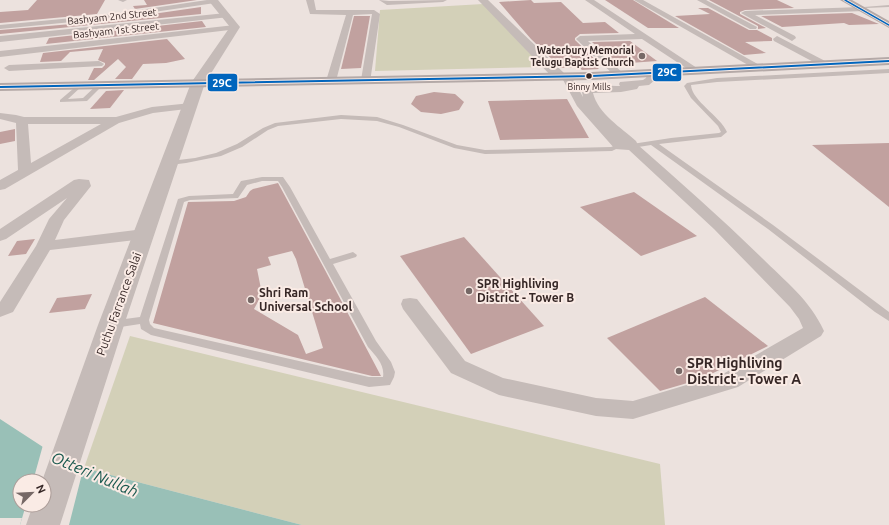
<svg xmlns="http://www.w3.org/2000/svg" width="889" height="525" font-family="Ubuntu,sans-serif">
	<rect width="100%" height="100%" fill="#ece2de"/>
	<g fill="#d3d0b8">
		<polygon points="483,4 544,67 375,71 380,10"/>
		<polygon points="130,336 660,464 665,525 302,525 84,468"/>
	</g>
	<path fill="#99c0b7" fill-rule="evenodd" d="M0,419l43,28 41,21 218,57h-282l2,-7h-22zM20,481h24v24h-24z"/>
	<polygon fill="#ece2de" points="43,445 84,466 69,525 20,525 26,505 44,505 44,481 33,481"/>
	<g fill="#c1a19f" fill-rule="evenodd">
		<polygon points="37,0 105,0 97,14 0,23 0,12 28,10"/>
		<polygon points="144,0 197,0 135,9 133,6 147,5"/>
		<polygon points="531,0 534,3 561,2 583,23 605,22 619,33 580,34 575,38 575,40 602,66 596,66 599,69 582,70 579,67 561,68 531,39 499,2"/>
		<polygon points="605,0 633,0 679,28 648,28"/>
		<polygon points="709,0 777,0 794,8 745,10 740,12 740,14 766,28 758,29 758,26"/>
		<polygon points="201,7 201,14 0,34 0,30 132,19 132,17"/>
		<polygon points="698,8 708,8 749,30 757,30 772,38 772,41 745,42 766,53 744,55 675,16 710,14"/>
		<polygon points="852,13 879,24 849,25 844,23 782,27 761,16"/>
		<polygon points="354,16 370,16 361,68 341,69"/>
		<polygon points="202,21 206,27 46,44 49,38"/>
		<polygon points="167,39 185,59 166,63 143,64 132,79 115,79 126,67 118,59 94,80 88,80 94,68 102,68 105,65 105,63 98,60 103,49 70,52 61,61 40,62 43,53"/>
		<polygon points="630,41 657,61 616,64 592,42"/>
		<polygon points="124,90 110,108 90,109 106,91"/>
		<polygon points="434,92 455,94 464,102 459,110 441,114 421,112 411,104 416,96"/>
		<polygon points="567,99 589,138 500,140 488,101"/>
		<polygon points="15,129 15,141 0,144 0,132"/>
		<polygon points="889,143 889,207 812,145"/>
		<path d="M278,183l47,87 56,106h-9l-219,-53 35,-121 46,-1 12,-4 4,-6 3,-2zM292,251l4,8 27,89 -17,6 -8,-19 -44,-26 8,-15 -5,-25 14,-4 -3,-8z"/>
		<polygon points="634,192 697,236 641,256 580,207"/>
		<polygon points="464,237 544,326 471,354 400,256"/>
		<polygon points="35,239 26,254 8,256 17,241"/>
		<polygon points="92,294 85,309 49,313 57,298"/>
		<polygon points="705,297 768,346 701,379 660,391 607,338"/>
	</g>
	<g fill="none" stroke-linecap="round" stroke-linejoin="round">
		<g fill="#c5bbb8" fill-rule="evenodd">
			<polygon points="889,5 889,7 866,8 864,7"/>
			<path d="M889,69v4l-172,9 -26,3c1,16 29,31 36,47l-6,5 -62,7 114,81 116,87v9l-14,-9 -107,-83 -117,-84 -19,3 -3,-2 3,-2 39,-6 48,-5 2,-1 -3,-6 -27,-28 -7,-12 3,-3 30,-5z"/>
			<polygon points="80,83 83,85 82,86 68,99 83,98 98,84 103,85 87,101 60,102 60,100"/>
			<polygon points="341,115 377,117 403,125 457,145 485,150 611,147 619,144 622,146 612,151 485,154 454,148 399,127 377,121 341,119 278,126 268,130 242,147 221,156 186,163 170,165 166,163 170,161 195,158 216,153 237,144 263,128 275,123"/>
			<path d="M262,177h21l7,10 40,72 23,-7 4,3 -1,2 -23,7 43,77 15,21 4,10 -1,5 -4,8 -21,2 -218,-52 -10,-6 -1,-5 -26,4 -4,-1 -1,-3 1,-3 30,-4 38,-118 11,-3 44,-2 8,-13zM262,181h16l4,6 86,160c8,9 17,18 15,30h-14l-215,-49 -4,-4 -1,-4 35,-118 6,-2 48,-2 9,-13z"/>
		</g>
		<g fill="#c5bbb8" fill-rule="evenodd">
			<polygon points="118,0 127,0 123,2"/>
			<polygon points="207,0 219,1 215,3 113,18 0,29 0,25 113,14"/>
			<polygon points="306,0 314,0 316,10 374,10 380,14 370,82 366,83 361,80 372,14 353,15 336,81 331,84 326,81 346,15 310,14"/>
			<polygon points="379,0 389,1 447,0 443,2 387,5"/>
			<polygon points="585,0 594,0 700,70 695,73 692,72 642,39 588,41 625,75 620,78 616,77 576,39 580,36 635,34"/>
			<polygon points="634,0 643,0 763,67 761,69 755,69"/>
			<polygon points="697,0 706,0 757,27 756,29 750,29"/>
			<polygon points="861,7 865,9 864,11 755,15 795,36 796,38 792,41 741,13 745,11"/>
			<polygon points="226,13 230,15 229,17 0,42 0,36"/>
			<polygon points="235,25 239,27 238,29 0,57 0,51"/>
			<polygon points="777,36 827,62 829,64 827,66 821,66 774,41 773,39"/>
			<polygon points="99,61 104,64 102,66 9,71 4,68 9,65"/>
			<path d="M652,70l5,3 -1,6 -7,6 -10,1 -2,3 -16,3 -27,1h-1c5,21 29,35 43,48l2,4c42,37 84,74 124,113 23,23 48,42 62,73l-3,5 -83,51 -105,32 -37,-3 -97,-21 -48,-22 -48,-64 -2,-5 2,-5 7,-1 7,1 48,62 38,17 93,20 37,3 90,-27 80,-46 -4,-9 -9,-12 -76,-78 -85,-79 -14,-1 -38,-43 -16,-30 1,-2h8l13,23 -1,-5c8,-10 27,-6 38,-6l-1,-2 1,-2 23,-2 3,-2 3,-7z"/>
			<path d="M191,103l6,3 -2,2 -42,5 -34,10 -114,66 -5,1v-10l18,-10 -2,-47 -16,-4v-6l16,2 8,2h92l36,-10zM28,124h73l-70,39z"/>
			<polygon points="79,179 89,180 91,186 64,220 55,240 144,229 150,231 152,234 150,237 144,239 50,250 13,312 0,317 0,302 36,246 49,219 67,198 6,239 0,241 0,229 74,180"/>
		</g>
		<g fill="#c5bbb8" fill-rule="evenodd">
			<polygon points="208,0 218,0 240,27 205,83 124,325 60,525 26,525 33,505 44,505 44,481 42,481 98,325 191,83 230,27"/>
			<polygon points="478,0 488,0 565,74 566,77 565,80 555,80"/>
		</g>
		<g fill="#b4a9a7" fill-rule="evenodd">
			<polygon points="840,0 852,0 889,21 889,28"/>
			<polygon points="889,57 889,65 592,80 0,91 0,83 592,72"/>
		</g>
		<defs>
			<polyline id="bus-1-far1" points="845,0 889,25"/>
			<polyline id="bus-1" points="0,87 592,76 889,61"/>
		</defs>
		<use href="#bus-1-far1" stroke="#faebe5" stroke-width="3"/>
		<use href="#bus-1" stroke="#faebe5" stroke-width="4"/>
		<use href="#bus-1-far1" stroke="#0065bd" stroke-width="1.5"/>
		<use href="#bus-1" stroke="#0065bd" stroke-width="2"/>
	</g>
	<g fill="#766866" stroke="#faebe5" stroke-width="1.5">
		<circle cx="642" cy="56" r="4"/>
		<circle cx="469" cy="291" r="4"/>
		<circle cx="251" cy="300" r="4"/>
		<circle cx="679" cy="371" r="4"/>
	</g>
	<circle fill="#362726" stroke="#faebe5" stroke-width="1.5" cx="589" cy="76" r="3.5"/>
	<g text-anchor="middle" stroke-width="4" stroke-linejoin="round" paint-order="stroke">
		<g font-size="9" fill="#362726" stroke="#faebe5">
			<text x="589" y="90">Binny Mills</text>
		</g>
		<g font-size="10" fill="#362726" stroke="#faebe5">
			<text transform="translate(112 16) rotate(-6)" y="4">Bashyam 2nd Street</text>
			<text transform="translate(116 30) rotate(-6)" y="4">Bashyam 1st Street</text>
		</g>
		<g font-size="10" font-weight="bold" fill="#362726" stroke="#faebe5" text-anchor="end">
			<text x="634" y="54">Waterbury Memorial<tspan x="634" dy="12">Telugu Baptist Church</tspan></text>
		</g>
		<g font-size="12" font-weight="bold" fill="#362726" stroke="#faebe5" text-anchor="start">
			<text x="477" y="288">SPR Highliving<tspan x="477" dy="14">District - Tower B</tspan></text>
			<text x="259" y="297">Shri Ram<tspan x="259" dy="14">Universal School</tspan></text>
		</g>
		<g font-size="12" fill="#362726" stroke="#faebe5">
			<text transform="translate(119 304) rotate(-70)" y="4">Puthu Farrance Salai</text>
		</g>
		<g font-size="14" font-weight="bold" fill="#362726" stroke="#faebe5" text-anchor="start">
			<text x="687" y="368">SPR Highliving<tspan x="687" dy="16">District - Tower A</tspan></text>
		</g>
		<g font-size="16" font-style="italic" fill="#1a594f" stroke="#faebe5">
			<text transform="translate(95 474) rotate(23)" y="6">Otteri Nullah</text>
		</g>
	</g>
	<g stroke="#faebe5" stroke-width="1.5">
		<rect x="652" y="63" width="30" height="19" rx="4" fill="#0065bd"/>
		<rect x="207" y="73" width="31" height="19" rx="4" fill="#0065bd"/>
	</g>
	<g font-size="11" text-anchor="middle" font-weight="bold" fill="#fff">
		<text x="667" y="76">29C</text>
		<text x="222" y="87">29C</text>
	</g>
	<g transform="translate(32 493) rotate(66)"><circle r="19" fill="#faebe5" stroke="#ac9d99"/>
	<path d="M0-3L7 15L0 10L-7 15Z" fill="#766866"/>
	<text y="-6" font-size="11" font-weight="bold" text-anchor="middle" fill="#362726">N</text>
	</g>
</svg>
